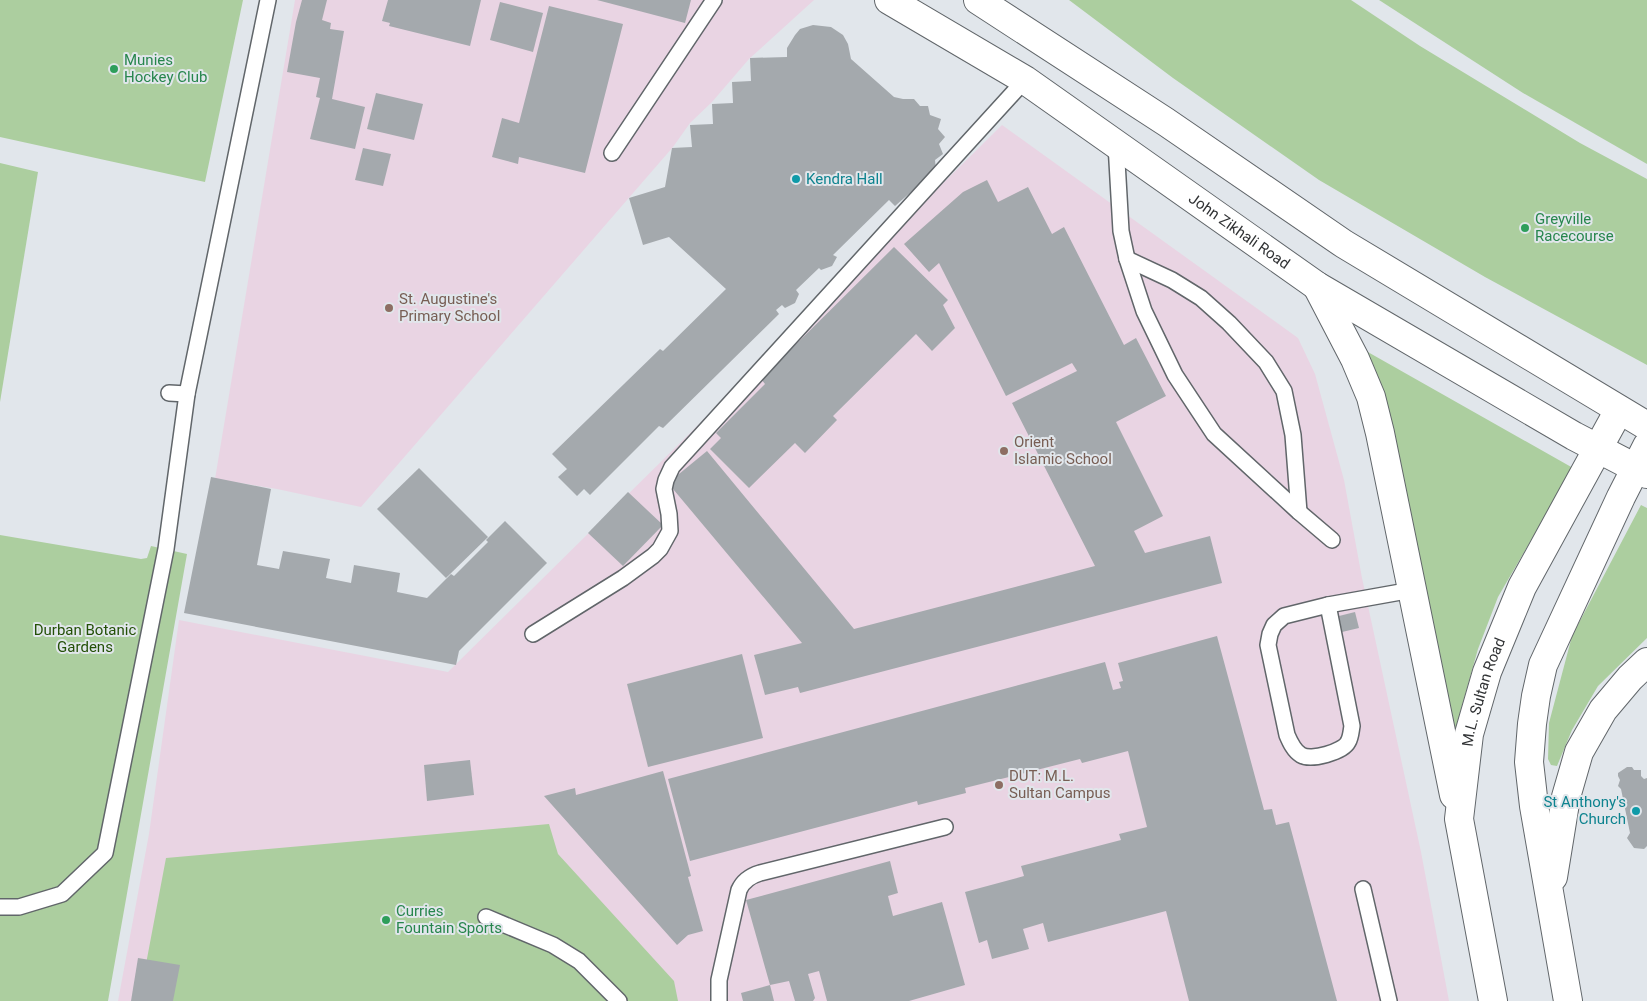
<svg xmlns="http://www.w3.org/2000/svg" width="1647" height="1001" font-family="Roboto,sans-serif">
	<rect width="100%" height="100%" fill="#e1e6eb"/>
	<g fill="#e9d4e3">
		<polygon points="295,0 814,0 749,59 712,102 690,123 673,147 627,200 361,507 277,489 215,479"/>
		<polygon points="1002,125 1298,338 1315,374 1344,480 1362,578 1421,852 1449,1001 118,1001 149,834 179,620 448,672"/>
	</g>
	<g fill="#acce9f">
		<polygon points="0,0 243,0 205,182 0,137"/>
		<polygon points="1069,0 1351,0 1420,46 1580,143 1647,179 1647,365 1485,277 1319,180 1173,78"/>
		<polygon points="1379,0 1647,0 1647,164 1523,93"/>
		<polygon points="0,163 38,172 0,402"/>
		<polygon points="1359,347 1573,468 1498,597 1478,649 1452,741"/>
		<polygon points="1641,505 1647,508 1647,638 1598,686 1572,730 1557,766 1551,765 1548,759 1549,723 1572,636"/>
		<polygon points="0,535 141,559 147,558 151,546 187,554 108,1001 0,1001"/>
		<polygon points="549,824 558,854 674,981 678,1001 139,1001 166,858"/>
	</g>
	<g fill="#a4a9ad">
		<polygon points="302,0 327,0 322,20 331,23 330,29 344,31 332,99 365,107 355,149 310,139 320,98 316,97 320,78 287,72 296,22"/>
		<polygon points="388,0 481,0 470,46 389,26 390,23 382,21"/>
		<polygon points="597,0 691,0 685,23"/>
		<polygon points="500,2 543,13 533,52 490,40"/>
		<polygon points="549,6 623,24 585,173 519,157 518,164 492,157 502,118 519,123"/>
		<polygon points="813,25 831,27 843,35 848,44 851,59 894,97 903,99 914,99 920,106 928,106 930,115 941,119 938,129 945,137 939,144 943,154 935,160 936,170 895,206 889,200 833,255 837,257 832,266 821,270 819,268 796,290 799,294 795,303 785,308 782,305 776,310 779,314 663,428 659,426 590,495 584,489 577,496 558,477 567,469 552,454 660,349 663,351 726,289 669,237 643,245 629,198 665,187 672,148 692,147 690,125 713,124 712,104 733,103 732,82 751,81 750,58 787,57 787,48 795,35 800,29"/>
		<polygon points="376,93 423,104 414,140 367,129"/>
		<polygon points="363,148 391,154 383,186 355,180"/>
		<polygon points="987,180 998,202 1028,187 1052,234 1064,227 1124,345 1136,338 1166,396 1116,422 1163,516 1134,531 1145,553 1210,536 1222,583 800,693 798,687 765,695 754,655 802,643 668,483 707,451 854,629 1095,566 1012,403 1077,371 1072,363 1006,396 939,263 929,272 904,244 963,192"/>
		<polygon points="894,247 948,300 943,305 955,328 932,351 916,334 833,416 837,420 805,453 795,443 749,488 710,449 721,438 716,433 765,384 761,379"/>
		<polygon points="419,468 488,537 446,578 377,509"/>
		<polygon points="211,477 271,489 257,565 279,569 283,551 330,559 326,578 351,583 354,565 400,573 397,592 427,598 451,574 454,576 488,542 486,540 505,521 547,563 459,651 456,665 184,613"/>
		<polygon points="628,492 663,525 623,566 588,533"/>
		<polygon points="1355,612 1359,628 1342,632 1339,616"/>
		<polygon points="1217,636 1264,810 1272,809 1276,825 1289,822 1337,1001 1189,1001 1166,911 1048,942 1043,923 1023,929 1029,949 992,959 987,940 979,943 965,892 1024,876 1021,866 1121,840 1119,834 1147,827 1128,751 1082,763 1080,759 965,788 966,793 918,805 917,801 690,861 668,779 1105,662 1113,690 1121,688 1119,682 1123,681 1118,663"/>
		<polygon points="742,654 763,738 648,767 627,684"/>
		<polygon points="470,760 474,795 427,801 424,765"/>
		<polygon points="1627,767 1632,767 1634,770 1641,770 1641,776 1644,779 1647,778 1647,846 1644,849 1634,848 1627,838 1630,833 1621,789 1618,786 1620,780 1618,776 1618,773"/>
		<polygon points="663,771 691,876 688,877 703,931 688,935 677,945 544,796 575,788 576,795"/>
		<polygon points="890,861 898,893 888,896 893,916 942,902 965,985 909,1001 827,1001 819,971 808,974 815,998 813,1001 795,1001 789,981 770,985 746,900"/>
		<polygon points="138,958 180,965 173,1001 131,1001"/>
		<polygon points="770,985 774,1001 743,1001 741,993"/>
	</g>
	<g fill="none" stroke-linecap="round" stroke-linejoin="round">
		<defs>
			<g id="lane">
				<polyline points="1116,144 1121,231 1127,259 1144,311 1175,375 1214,434 1299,512 1332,540"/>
				<polyline points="612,153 714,0"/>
				<polyline points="1127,259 1172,280 1201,298 1229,323 1266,362 1284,391 1293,435 1299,512"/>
				<polyline points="169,393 187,394"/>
				<path d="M1328,605l24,121c-1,5 -1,11 -4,16 -5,10 -37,19 -47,13 -7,-4 -11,-13 -14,-20l-19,-90 2,-11 4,-9 10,-9z"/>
				<polyline points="1328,605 1412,590"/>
				<polyline points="533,634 623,578 653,556 660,549 670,531 669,514 664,489 666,480 672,467 1025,80"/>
				<polyline points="1363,889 1389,1001"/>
				<polyline points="0,907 19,907 62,894 105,853 166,549 187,394 268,0"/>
				<polyline points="486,917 553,945 579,961 619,1001"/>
				<path d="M719,1001v-21l20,-90c4,-9 11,-14 21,-17l185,-46"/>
			</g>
			<g id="secondary">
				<path id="s1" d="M889,0l136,80 292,206 257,150 73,38"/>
				<polyline points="978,0 1166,122 1344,244 1647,426"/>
				<polyline points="1317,286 1355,359 1371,397 1380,433 1454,795"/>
				<polyline points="1553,877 1566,797 1579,752 1603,710 1630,678 1647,662"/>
				<path id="s2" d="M1493,1001l-34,-182 10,-85 18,-62 35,-85 97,-177"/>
				<polyline points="1568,1001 1534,806 1529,762 1532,724 1536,696 1543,665 1621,497 1647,446"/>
			</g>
		</defs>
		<use href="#lane" stroke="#61666a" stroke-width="18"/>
		<use href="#secondary" stroke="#61666a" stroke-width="30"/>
		<use href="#lane" stroke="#fff" stroke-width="15"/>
		<use href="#secondary" stroke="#fff" stroke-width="28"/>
	</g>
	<g fill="#2e9e5b" stroke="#e1e6eb" stroke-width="2">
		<circle cx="114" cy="69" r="5"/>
		<circle cx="1525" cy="228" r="5"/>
		<circle cx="386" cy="920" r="5"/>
	</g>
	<g fill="#0f9aa8" stroke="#e1e6eb" stroke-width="2">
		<circle cx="796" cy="179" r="5"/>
		<circle cx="1636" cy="811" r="5"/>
	</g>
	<g fill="#8d6e63" stroke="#e1e6eb" stroke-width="2">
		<circle cx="389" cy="308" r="5"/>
		<circle cx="1004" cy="451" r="5"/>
		<circle cx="999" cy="785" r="5"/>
	</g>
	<g text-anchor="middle" stroke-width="4" stroke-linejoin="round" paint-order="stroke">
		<g font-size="15" fill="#27864d" stroke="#e1e6eb" text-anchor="start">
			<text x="124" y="65">Munies<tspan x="124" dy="17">Hockey Club</tspan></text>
			<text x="1535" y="224">Greyville<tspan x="1535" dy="17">Racecourse</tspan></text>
			<text x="396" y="916">Curries<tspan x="396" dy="17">Fountain Sports</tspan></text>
		</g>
		<g font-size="15" fill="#0d838f" stroke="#e1e6eb" text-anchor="start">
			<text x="806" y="184">Kendra Hall</text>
			<text x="1626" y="807" text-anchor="end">St Anthony's<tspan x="1626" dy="17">Church</tspan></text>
		</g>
		<g font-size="15" fill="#303234" stroke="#e1e6eb">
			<text dy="5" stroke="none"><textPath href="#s1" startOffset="420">John Zikhali Road</textPath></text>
			<text dy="5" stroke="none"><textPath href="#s2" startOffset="315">M.L. Sultan Road</textPath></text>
		</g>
		<g font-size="15" fill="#785e54" stroke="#e1e6eb" text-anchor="start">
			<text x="399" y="304">St. Augustine's<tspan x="399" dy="17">Primary School</tspan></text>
			<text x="1014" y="447">Orient<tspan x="1014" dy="17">Islamic School</tspan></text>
			<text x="1009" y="781">DUT: M.L.<tspan x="1009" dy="17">Sultan Campus</tspan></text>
		</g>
		<g font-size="15" fill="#235006" stroke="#e1e6eb">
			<text x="85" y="635">Durban Botanic<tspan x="85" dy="17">Gardens</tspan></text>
		</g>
	</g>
</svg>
